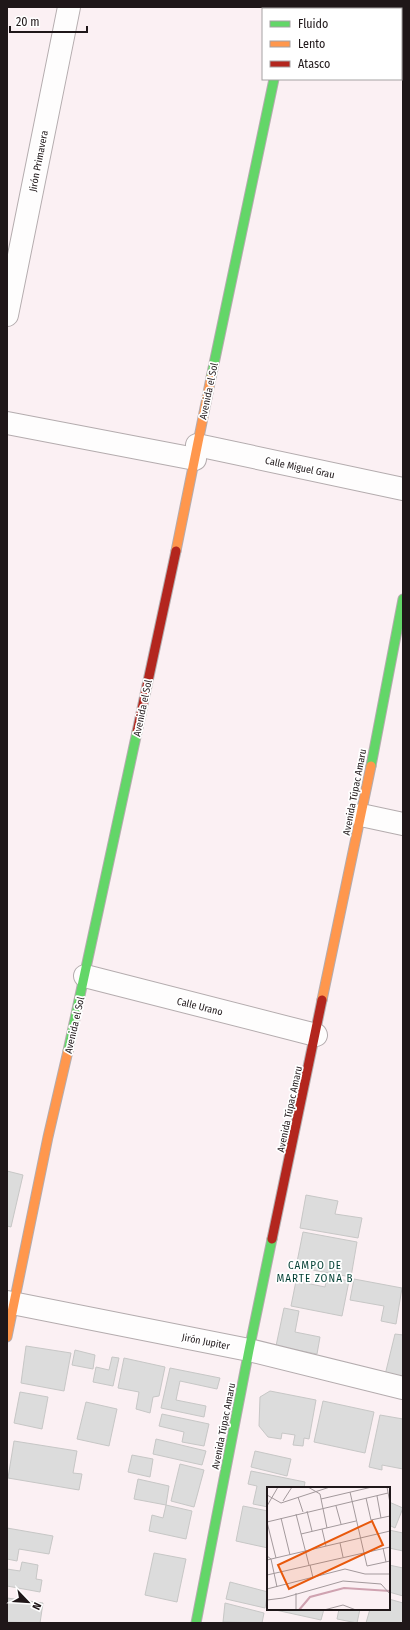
<svg xmlns="http://www.w3.org/2000/svg" width="410" height="1630" font-family="'Fira Sans Condensed',sans-serif">
	<rect width="100%" height="100%" fill="#fbf0f3"/>
	<g fill="#dcdcdc" stroke="#c7c7c6">
		<polygon points="7,1171 23,1175 11,1227 7,1226"/>
		<polygon points="306,1195 338,1201 335,1214 362,1218 358,1238 300,1228"/>
		<polygon points="303,1232 357,1242 351,1277 296,1267"/>
		<polygon points="327,1277 349,1281 342,1316 291,1306 296,1281 325,1287"/>
		<polygon points="354,1279 402,1288 396,1324 381,1321 384,1306 350,1300"/>
		<polygon points="284,1308 299,1311 295,1332 320,1337 317,1354 276,1346"/>
		<polygon points="395,1334 403,1335 403,1379 385,1375"/>
		<polygon points="26,1346 71,1353 64,1391 21,1383"/>
		<polygon points="75,1350 95,1355 93,1369 72,1365"/>
		<polygon points="112,1357 119,1358 113,1386 93,1382 96,1367 109,1370"/>
		<polygon points="124,1358 165,1367 159,1396 153,1397 150,1413 136,1409 139,1392 118,1388"/>
		<polygon points="170,1368 220,1378 217,1389 180,1381 176,1400 206,1406 204,1417 161,1408"/>
		<polygon points="270,1391 316,1400 309,1439 304,1438 303,1446 293,1445 295,1435 282,1433 281,1439 268,1437 259,1426 260,1397"/>
		<polygon points="20,1392 48,1397 42,1429 14,1423"/>
		<polygon points="323,1401 374,1412 365,1453 314,1442"/>
		<polygon points="86,1402 117,1409 109,1446 77,1439"/>
		<polygon points="162,1414 209,1424 204,1446 182,1442 184,1432 159,1426"/>
		<polygon points="380,1415 403,1419 403,1469 382,1465 382,1470 369,1467"/>
		<polygon points="156,1439 206,1451 202,1465 153,1454"/>
		<polygon points="14,1441 77,1451 73,1473 82,1474 79,1490 8,1478"/>
		<polygon points="255,1451 291,1459 287,1476 251,1467"/>
		<polygon points="132,1455 153,1459 150,1477 128,1472"/>
		<polygon points="180,1464 204,1470 194,1507 171,1501"/>
		<polygon points="251,1471 305,1482 304,1488 268,1488 268,1507 253,1504 257,1486 248,1484"/>
		<polygon points="138,1479 169,1486 166,1505 134,1499"/>
		<polygon points="389,1502 403,1508 395,1528 389,1525"/>
		<polygon points="166,1505 192,1511 186,1539 149,1531 152,1515 163,1518"/>
		<polygon points="243,1506 268,1511 268,1548 236,1541"/>
		<polygon points="7,1528 53,1536 49,1554 19,1549 17,1561 7,1559"/>
		<polygon points="389,1530 403,1533 403,1551 389,1548"/>
		<polygon points="154,1553 186,1559 177,1602 145,1595"/>
		<polygon points="22,1562 38,1565 36,1579 42,1580 40,1592 7,1586 7,1569 20,1571"/>
		<polygon points="389,1565 403,1568 403,1596 389,1592"/>
		<polygon points="230,1582 268,1592 265,1608 226,1599"/>
		<polygon points="7,1598 43,1603 40,1623 7,1622"/>
		<polygon points="389,1599 403,1603 403,1623 366,1623 370,1609 389,1609"/>
		<polygon points="225,1603 264,1613 262,1623 223,1622"/>
		<polygon points="271,1609 324,1609 321,1620"/>
		<polygon points="339,1609 360,1609 357,1623 337,1619"/>
	</g>
	<g fill="none" stroke-linecap="round" stroke-linejoin="round">
		<defs>
			<g id="street">
				<polyline points="289,9 289,7"/>
				<polyline points="7,315 69,7"/>
				<polyline points="7,423 195,459"/>
				<polyline points="197,445 403,489"/>
				<polyline points="361,815 403,824"/>
				<polyline points="85,976 316,1035"/>
				<polyline points="7,1302 249,1350 403,1388"/>
			</g>
			<g id="fast">
				<polyline points="211,378 274,79"/>
				<polyline points="371,766 403,599"/>
				<polyline points="68,1051 137,732"/>
				<polyline points="196,1623 249,1350 272,1239"/>
			</g>
			<g id="slow">
				<polyline points="176,551 211,378"/>
				<polyline points="322,1000 371,766"/>
				<polyline points="7,1337 48,1137 68,1051"/>
			</g>
			<g id="jam">
				<polyline points="137,732 176,551"/>
				<polyline points="272,1239 322,1000"/>
			</g>
		</defs>
		<use href="#street" stroke="#b4acae" stroke-width="24"/>
		<use href="#fast" stroke="#b4acae" stroke-width="11"/>
		<use href="#slow" stroke="#b4acae" stroke-width="11"/>
		<use href="#jam" stroke="#b4acae" stroke-width="11"/>
		<use href="#street" stroke="#fefdfd" stroke-width="22"/>
		<use href="#fast" stroke="#63d668" stroke-width="9"/>
		<use href="#slow" stroke="#ff974d" stroke-width="9"/>
		<use href="#jam" stroke="#b3261e" stroke-width="9"/>
	</g>
	<g text-anchor="middle" stroke-width="3.5" stroke-linejoin="round" paint-order="stroke">
		<g font-size="10" fill="#1f1719" stroke="#fff">
			<text transform="translate(38 161) rotate(-79)" y="4">Jirón Primavera</text>
			<text transform="translate(208 391) rotate(-78)" y="4">Avenida el Sol</text>
			<text transform="translate(300 467) rotate(12)" y="4">Calle Miguel Grau</text>
			<text transform="translate(142 708) rotate(-78)" y="4">Avenida el Sol</text>
			<text transform="translate(354 792) rotate(-79)" y="4">Avenida Túpac Amaru</text>
			<text transform="translate(200 1006) rotate(14)" y="4">Calle Urano</text>
			<text transform="translate(74 1025) rotate(-77)" y="4">Avenida el Sol</text>
			<text transform="translate(289 1109) rotate(-78)" y="4">Avenida Túpac Amaru</text>
			<text transform="translate(206 1341) rotate(11)" y="4">Jirón Jupiter</text>
			<text transform="translate(223 1426) rotate(-79)" y="4">Avenida Túpac Amaru</text>
		</g>
		<g font-size="11" letter-spacing="1" fill="#033f34" stroke="#fff">
			<text x="315" y="1269">CAMPO DE<tspan x="315" dy="13">MARTE ZONA B</tspan></text>
		</g>
	</g>
	<g transform="translate(267 1487)">
		<rect width="123" height="123" fill="#fbf0f3"/>
		<path fill="none" stroke="#cfa2b0" stroke-width="2" d="M32,123l11,-13 34,-9 46,3"/>
		<path fill="none" stroke="#a3999c" stroke-width="1" d="M41,0l12,7 7,34M120,0l3,16M83,5l17,74 23,-5M0,8l14,8 49,-16M110,9l4,22M31,10l5,15M99,11l5,22 19,-4M54,12l51,-12M16,14l9,-14M0,19l11,-19M69,19l5,18M40,24l5,20M29,27l13,51M14,31l9,37M0,35l121,-29M0,35l9,36M55,42l4,17M34,47l55,-13M73,56l3,14M116,61l3,14M0,69l4,3 6,28M0,73l123,-29M43,78l3,13M0,88l123,-28M0,102l78,-20 20,5h25M0,113l16,-2 60,-17 38,3 9,10M29,123v-17M57,123l19,-5 13,5"/>
		<path fill="#e8590c" fill-opacity="0.15" stroke="#e8590c" stroke-width="2" d="M105,34l11,24 -94,44 -11,-24z"/>
		<rect width="123" height="123" fill="none" stroke="#1f1719" stroke-width="2"/>
	</g>
	<rect width="410" height="1630" fill="none" stroke="#1f1719" stroke-width="16"/>
	<rect x="262" y="8" width="140" height="72" fill="#ffffff" stroke="#a5a2a3"/>
	<rect x="270" y="21" width="20" height="6" fill="#63d668" stroke="#a5a2a3"/>
	<text x="298" y="28" font-size="12" fill="#1f1719">Fluido</text>
	<rect x="270" y="41" width="20" height="6" fill="#ff974d" stroke="#a5a2a3"/>
	<text x="298" y="48" font-size="12" fill="#1f1719">Lento</text>
	<rect x="270" y="61" width="20" height="6" fill="#b3261e" stroke="#a5a2a3"/>
	<text x="298" y="68" font-size="12" fill="#1f1719">Atasco</text>
	<g transform="translate(28 1602) rotate(115)" stroke="#ffffff" stroke-width="3" paint-order="stroke">
	<path d="M0-3L7 15L0 10L-7 15Z" fill="#1f1719"/>
	<text y="-6" font-size="11" font-weight="bold" text-anchor="middle" fill="#1f1719">N</text>
	</g>
	<path d="M10 26v6h77v-6" fill="none" stroke="#1f1719" stroke-width="2"/>
	<text x="16" y="26" font-size="12" fill="#1f1719" stroke="#ffffff" stroke-width="3" paint-order="stroke">20 m</text>
</svg>
